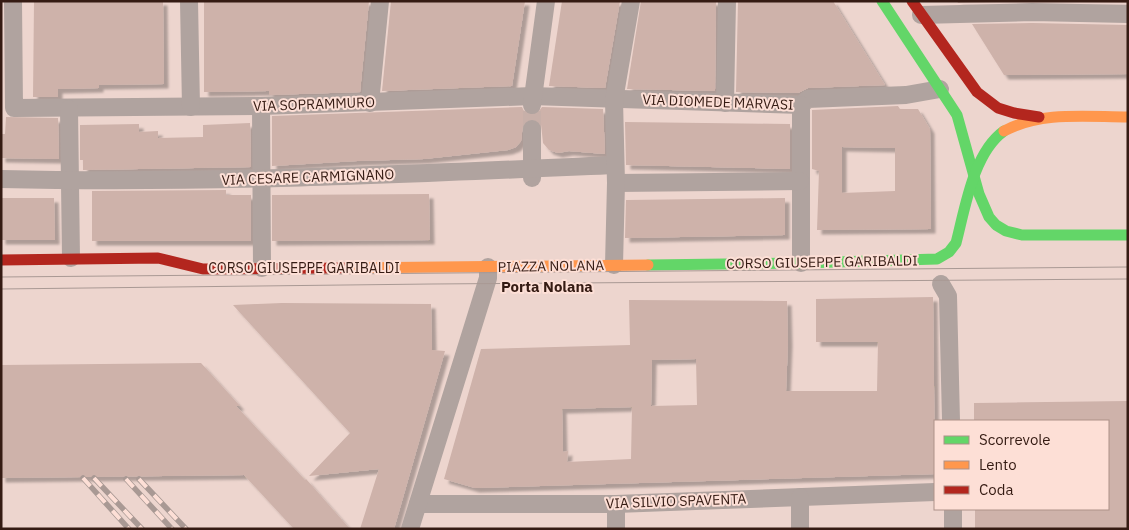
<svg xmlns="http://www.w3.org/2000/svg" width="1129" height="530" font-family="'IBM Plex Sans',sans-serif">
	<defs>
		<filter id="shadow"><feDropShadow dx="4.5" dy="4.5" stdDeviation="1" flood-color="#0004"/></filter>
	</defs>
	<rect width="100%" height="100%" fill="#edd5ce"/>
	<g fill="#ceb2aa" fill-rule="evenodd" filter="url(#shadow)">
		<polygon points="34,1 163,1 164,84 99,85 99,88 58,89 58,97 33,97"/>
		<polygon points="204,1 369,1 360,92 269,95 269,91 204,92"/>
		<polygon points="391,1 525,1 512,86 382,91"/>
		<polygon points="562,1 620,1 605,88 549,86"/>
		<polygon points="641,1 716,1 715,91 627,89"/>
		<polygon points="738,1 833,1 885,85 808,88 798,93 736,92"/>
		<polygon points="957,1 1128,1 1128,3 1032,1 958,3"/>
		<polygon points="1032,23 1128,25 1128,74 1004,75 972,24"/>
		<path d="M898,106l2,3h18l12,20 1,100 -114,1 2,-59 -7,-2v-59zM842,147l53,1v43l-53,2z"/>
		<polygon points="522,107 525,113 531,116 536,115 542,107 603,109 605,154 569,151 558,153 549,150 543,143 541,124 537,120 532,118 526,120 523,124 521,141 516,147 508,150 424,159 357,161 272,166 272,116"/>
		<polygon points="6,117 58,118 59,159 1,158 1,134 5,134"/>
		<polygon points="625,122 790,124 790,169 626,165"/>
		<polygon points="250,123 251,167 83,170 83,160 80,160 80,125 139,124 139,132 158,131 158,138 203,137 203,125"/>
		<polygon points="226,190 226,195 251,195 251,241 92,241 92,191"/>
		<polygon points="429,194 430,240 272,241 272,195"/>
		<polygon points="1,198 54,198 55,240 1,240"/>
		<polygon points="785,198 785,235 625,238 626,200"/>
		<path d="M933,297l2,177 -460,14 -31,-9 37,-130 149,-4 -1,-45 158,1 1,41 -2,49h91l1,-49h-62v-43zM696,359l1,46 -46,1 1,-46zM632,407l-1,52 -64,3 1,-11 -5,1 -1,-43z"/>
		<polygon points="282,303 431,304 432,350 445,351 394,529 360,529 379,469 309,476 350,433 233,305"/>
		<polygon points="201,363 240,406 236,406 305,480 306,479 350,529 294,529 244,475 1,478 1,365"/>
		<polygon points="1128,401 1128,529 975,529 975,509 1108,509 1108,421 974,421 974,403"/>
	</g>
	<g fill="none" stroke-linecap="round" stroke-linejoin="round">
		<polyline stroke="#c8b0a9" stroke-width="18" stroke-dasharray="18 9" stroke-linecap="butt" points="532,129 532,105"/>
		<g stroke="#b0a39f" stroke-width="18">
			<polyline points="13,1 14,108 261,106 532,96 801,105 808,99 906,95 940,89"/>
			<polyline points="189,1 191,107"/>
			<polyline points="921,15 1032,12 1128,14"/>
			<polyline points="370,103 380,1"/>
			<polyline points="725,103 727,1"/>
			<polyline points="532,105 546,1"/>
			<polyline points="801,105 801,263"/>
			<polyline points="261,106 262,268"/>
			<polyline points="69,109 71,258"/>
			<polyline points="532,129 532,178"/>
			<path d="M1,179c205,5 410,-5 614,-14"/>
			<polyline points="616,183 800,181"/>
			<polyline points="614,265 616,183 614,100 631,1"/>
			<polyline points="941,284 948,296 951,421"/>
			<polyline points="418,504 616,504 935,492"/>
			<polyline points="616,504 616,529"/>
			<polyline points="953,509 953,529"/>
			<polyline points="410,529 488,278 488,267"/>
			<polyline points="800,529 800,497"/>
		</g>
		<g stroke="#63d668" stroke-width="11">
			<polyline points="882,1 957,115 979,194 989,217 996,225 1006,231 1022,235 1128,235"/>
			<path d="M648,265l153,-2 136,-4 12,-7 7,-9c9,-34 17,-90 48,-112"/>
		</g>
		<g stroke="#ff974d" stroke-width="11">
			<path d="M1004,131c37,-20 83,-14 124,-14"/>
			<polyline points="346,268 648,265"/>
		</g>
		<g stroke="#b3261e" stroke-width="11">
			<polyline points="912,1 977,92 998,108 1014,113 1039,117"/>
			<polyline points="1,260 158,258 203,269 346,268"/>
		</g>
		<g stroke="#a99994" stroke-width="1">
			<polyline points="1,277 1128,267"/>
			<polyline points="1,289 431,284 1128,279"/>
		</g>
		<defs>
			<g id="rail">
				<polyline points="83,478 129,529"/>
				<polyline points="94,478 142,529"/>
				<polyline points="126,479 172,529"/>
				<polyline points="139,479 186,529"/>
			</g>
		</defs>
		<use href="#rail" stroke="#a99994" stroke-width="5.5"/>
		<use href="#rail" stroke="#fddfd6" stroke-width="4" stroke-dasharray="11" stroke-linecap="butt"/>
	</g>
	<g text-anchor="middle" stroke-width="4" stroke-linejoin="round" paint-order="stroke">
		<g font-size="14" fill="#351b13" stroke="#fddfd6">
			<text transform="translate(718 102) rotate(2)" y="5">VIA DIOMEDE MARVASI</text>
			<text transform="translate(314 104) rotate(-2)" y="5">VIA SOPRAMMURO</text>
			<text transform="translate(308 177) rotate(-2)" y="5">VIA CESARE CARMIGNANO</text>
			<text transform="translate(822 262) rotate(-1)" y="5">CORSO GIUSEPPE GARIBALDI</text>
			<text transform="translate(551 266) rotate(-1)" y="5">PIAZZA NOLANA</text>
			<text x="304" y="273">CORSO GIUSEPPE GARIBALDI</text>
			<text transform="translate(676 501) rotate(-2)" y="5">VIA SILVIO SPAVENTA</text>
		</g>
		<g font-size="15" font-weight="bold" fill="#351b13" stroke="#fddfd6">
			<text x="547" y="292">Porta Nolana</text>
		</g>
	</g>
	<rect width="1129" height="530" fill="none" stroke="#351b13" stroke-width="5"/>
	<rect x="934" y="420" width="175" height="90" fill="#fddfd6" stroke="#ad9188"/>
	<rect x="944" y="436" width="25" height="8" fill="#63d668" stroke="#ad9188"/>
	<text x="979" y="445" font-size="15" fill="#351b13">Scorrevole</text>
	<rect x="944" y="461" width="25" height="8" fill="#ff974d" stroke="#ad9188"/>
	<text x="979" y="470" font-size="15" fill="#351b13">Lento</text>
	<rect x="944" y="486" width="25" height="8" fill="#b3261e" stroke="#ad9188"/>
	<text x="979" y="495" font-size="15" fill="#351b13">Coda</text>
</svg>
